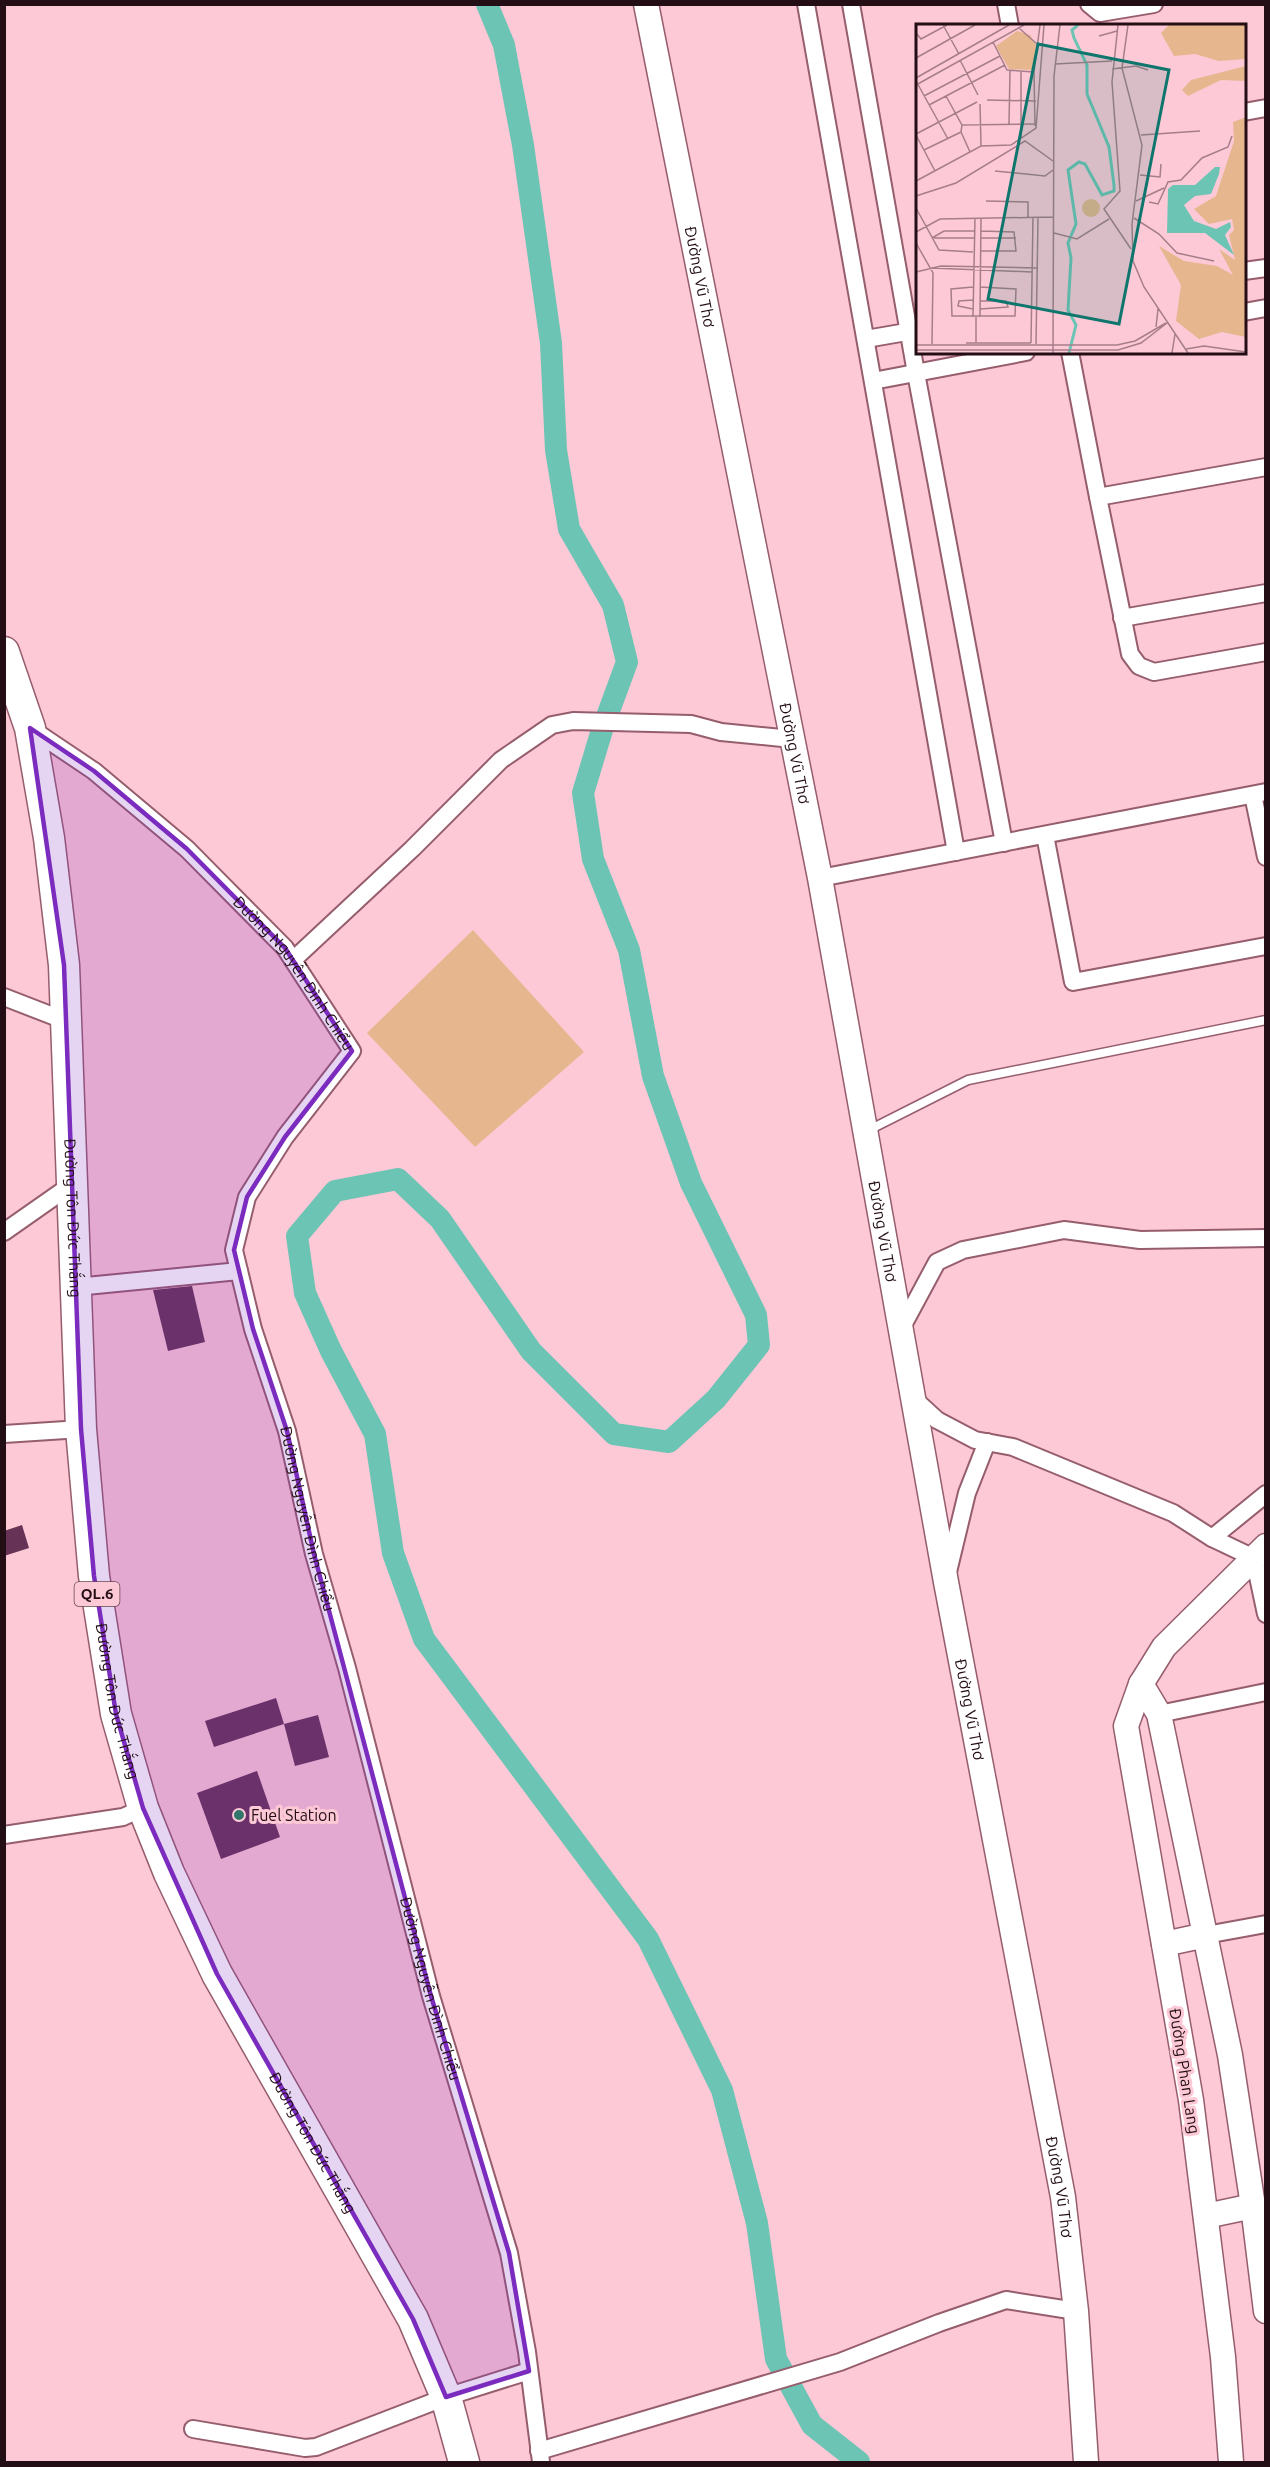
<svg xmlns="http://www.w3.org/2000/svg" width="1270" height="2467" font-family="Ubuntu,sans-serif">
	<rect width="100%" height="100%" fill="#fdc9d6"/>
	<polygon fill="#e6b68e" points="473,930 584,1052 475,1147 367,1033"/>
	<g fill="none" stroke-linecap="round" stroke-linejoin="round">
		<polyline stroke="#6cc4b5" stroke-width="22" points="487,4 504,45 523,145 551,343 556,450 569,529 613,605 627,662 602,730 583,793 593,859 629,950 653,1076 691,1183 756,1315 759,1345 716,1399 669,1442 614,1434 531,1351 440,1219 398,1179 335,1191 297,1236 305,1293 331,1351 375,1434 393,1553 424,1639 648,1939 722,2090 757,2223 776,2359 812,2425 859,2462"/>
	</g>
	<g fill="#663255">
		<polygon points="192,1286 205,1342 168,1351 153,1290"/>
		<polygon points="22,1525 29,1548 4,1556 4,1531"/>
		<polygon points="276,1698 284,1724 214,1747 205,1721"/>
		<polygon points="318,1715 329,1757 295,1766 284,1724"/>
		<polygon points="257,1771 280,1837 221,1859 197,1793"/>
	</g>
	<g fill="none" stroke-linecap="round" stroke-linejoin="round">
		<defs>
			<polyline id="lane" points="867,1131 968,1080 1266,1020"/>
			<g id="street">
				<polyline points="806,4 956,852"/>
				<polyline points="851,4 916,373 1004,843"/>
				<polyline points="1006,4 1010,26"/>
				<polyline points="1089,4 1100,13 1154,4"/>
				<polyline points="1244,112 1266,108"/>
				<polyline points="1244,271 1266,268"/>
				<polyline points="1244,312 1266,308"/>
				<polyline points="866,339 918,330"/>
				<polyline points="1070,352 1098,497"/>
				<polyline points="873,381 1026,352"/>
				<polyline points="1266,467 1098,497 1130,654 1139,666 1154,672 1266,652"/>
				<polyline points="1122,618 1266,593"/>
				<path id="s1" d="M30,728l64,43 93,78 98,99 67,103 -67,86 -38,60 -13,53 19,79 34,102 27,123 33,114 84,328 78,257 18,99 14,110"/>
				<polyline points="1253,795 1266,857"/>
				<polyline points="1045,835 1073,982 1266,946"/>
				<polyline points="820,878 1266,792"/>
				<polyline points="293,960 412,849 501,760 552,725 573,721 691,724 721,732 792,739"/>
				<polyline points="4,997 66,1021"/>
				<polyline points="4,1232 71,1185"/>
				<polyline points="76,1287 239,1271"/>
				<polyline points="901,1329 937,1262 963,1250 1064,1230 1140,1240 1266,1238"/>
				<polyline points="913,1398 937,1420 975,1440 1013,1447 1173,1513 1212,1538 1266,1494"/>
				<polyline points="4,1434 81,1429"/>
				<polyline points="1212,1538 1254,1558 1266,1614"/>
				<polyline points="947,1576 967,1493 987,1442"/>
				<polyline points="1159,1714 1266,1692"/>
				<polyline points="4,1835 123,1817 143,1808"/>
				<polyline points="1206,1935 1266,1924"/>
				<polyline points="193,2429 305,2448 316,2447 446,2397 529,2371"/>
				<polyline points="539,2451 840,2362 939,2323 1006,2300 1076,2311"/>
			</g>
			<g id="secondary">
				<path id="s2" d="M646,4l174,874 126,704 117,615 13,114 10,151"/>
				<polyline points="1141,1684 1159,1714 1230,2055 1253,2206 1266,2311"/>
				<polyline points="1164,1944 1206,1935"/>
				<polyline points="1206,2216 1253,2206"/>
				<polyline points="1231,2462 1223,2357 1191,2100 1126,1726 1141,1684 1164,1647 1266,1546"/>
			</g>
			<g id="highway">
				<path id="s3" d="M4,652l26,76 19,110 15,127 17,464 13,147 22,138 27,94 26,65 48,101 196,345 33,78 18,65"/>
			</g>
		</defs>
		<use href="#lane" stroke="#965d6d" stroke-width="11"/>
		<use href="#street" stroke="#965d6d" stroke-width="20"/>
		<use href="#secondary" stroke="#965d6d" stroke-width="27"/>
		<use href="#highway" stroke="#965d6d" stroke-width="33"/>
		<use href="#lane" stroke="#fff" stroke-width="8"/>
		<use href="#street" stroke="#fff" stroke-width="16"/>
		<use href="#secondary" stroke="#fff" stroke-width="24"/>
		<use href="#highway" stroke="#fff" stroke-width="30"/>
	</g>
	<path fill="#7b2cbf" fill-opacity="0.2" stroke="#7b2cbf" stroke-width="4.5" stroke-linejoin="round" d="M30,728l64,43 93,78 98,99 67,103 -67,86 -38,60 -13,53 19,79 34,102 27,123 117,442 78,257 20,118 -83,26 -33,-78 -196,-345 -74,-166 -27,-94 -22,-138 -13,-147 -17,-464z"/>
	<circle fill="#32776c" stroke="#fdc9d6" stroke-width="2" cx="239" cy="1815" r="6"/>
	<g text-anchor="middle" stroke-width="6" stroke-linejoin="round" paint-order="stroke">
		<rect fill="#fdc9d6" stroke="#65464f" stroke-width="1.5" x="74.5" y="1582" width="45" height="24" rx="4.5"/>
		<g font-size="15" font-weight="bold" fill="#240e15">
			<text x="97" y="1599">QL.6</text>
		</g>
		<g font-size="16" fill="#240e15" stroke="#fdc9d6">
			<text dy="6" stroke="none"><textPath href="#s2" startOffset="278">Đường Vũ Thơ</textPath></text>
			<text dy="6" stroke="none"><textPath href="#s2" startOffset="764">Đường Vũ Thơ</textPath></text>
			<text dy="6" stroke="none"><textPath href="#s1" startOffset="363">Đường Nguyễn Đình Chiểu</textPath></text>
			<text dy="6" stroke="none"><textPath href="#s3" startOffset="573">Đường Tôn Đức Thắng</textPath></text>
			<text dy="6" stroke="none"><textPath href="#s2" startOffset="1250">Đường Vũ Thơ</textPath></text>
			<text dy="6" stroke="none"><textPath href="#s1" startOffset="974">Đường Nguyễn Đình Chiểu</textPath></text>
			<text dy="6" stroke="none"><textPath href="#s3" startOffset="1059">Đường Tôn Đức Thắng</textPath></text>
			<text dy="6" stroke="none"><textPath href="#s2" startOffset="1736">Đường Vũ Thơ</textPath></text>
			<text dy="6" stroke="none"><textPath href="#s1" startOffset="1460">Đường Nguyễn Đình Chiểu</textPath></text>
			<text transform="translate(1185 2071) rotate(81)" y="6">Đường Phan Lang</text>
			<text dy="6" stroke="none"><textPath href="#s3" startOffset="1545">Đường Tôn Đức Thắng</textPath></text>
			<text dy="6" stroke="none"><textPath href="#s2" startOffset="2222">Đường Vũ Thơ</textPath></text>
		</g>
		<g font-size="16" fill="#240e15" stroke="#fdc9d6" text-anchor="start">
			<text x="251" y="1821">Fuel Station</text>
		</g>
	</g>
	<g transform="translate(916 24)">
		<rect width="330" height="330" fill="#fdc9d6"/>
		<path d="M253,1h77v34l-27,2 -24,-7 -21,2 -13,-23zM101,7l13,4 6,10 -3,25 -24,-1 -13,-23zM330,42v15l-25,-1 -33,16 -6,-6 9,-10zM330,93v220l-24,-5 -23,7 -23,-18 5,-36 -22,-39 25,15 33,5 16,9 -14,-26 16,11 -6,-25 5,-5 -2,-11 -23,5 -15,-15 22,-13 18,-55 -1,-19zM166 184a9 9 0 1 1 18 0a9 9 0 1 1-18 0Z" fill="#e6b68e"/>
		<path d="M299,143h5l-1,7 -8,20 -16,2 -11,9 10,16 22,8 14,-7 1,5 -6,8 9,20 -29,-22h-38l1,-44 5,-4h22z" fill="#6cc4b5"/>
		<path fill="none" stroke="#6cc4b5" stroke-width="3" d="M153,329l7,-28 -8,-15 3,-52 -3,-15 8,-19 -8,-54 11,-8 6,2 17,31 12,-4v-6l-5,-38 -22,-53v-29l-13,-27 -2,-8 6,-5"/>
		<path fill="none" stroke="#a67e89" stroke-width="1.5" d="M27,1l16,29M202,1l-6,57 8,109 -16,18 27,40M212,1l-6,43 20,77 -10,79 1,37 11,26 44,66M103,4l18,16M0,9l5,6 26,-14M183,12l18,-5M77,18l14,28 27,2M0,34l59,-33M44,36l18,35M139,40l57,-3M196,45l24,-3 12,4M105,47v68M0,54l93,-53M0,57l32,58M0,61l108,-60M8,72l76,-40M30,72l16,29 72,-1M71,76l49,1M64,80l1,42M13,81l76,-40M93,100l1,-53M46,101l-1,7 9,20M119,102l-1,-54 6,-47M0,110l61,-32M0,111l19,36M225,111l59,-4M8,126l37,-18M79,147l50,5 8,-6M224,151l20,2 1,-13M0,157l65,-35 30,-1 25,-17 8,-103M0,172l40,-13 69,-42 28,20M70,177l42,1v15M220,177l28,-13M233,178l9,2 10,-22 13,-2 21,-22 26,-11 4,-11M0,184l23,42 34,2M218,194l25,16 18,19 37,8M0,208l24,-13 113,-2M138,209l23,6 32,-20M16,214l12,-7h30M18,214h40M65,214h35M0,219l17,30 -1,71M65,227h35l-2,-19 -33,-1M15,244l101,4M0,248l25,-6 96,2M57,263l-22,2 1,27h63l1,-27 -36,-2M57,285l-15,-3 1,-5 14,-1M64,285l28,-2 -2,-6h-26M57,293l2,-99M64,293l1,-99M240,303l2,-18M60,318v-25M50,319h65M115,319l2,-126M120,320l2,-127M0,321h201l18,-4 31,-18M270,325l18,-3 42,6M0,326h202l23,-7 26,-20M137,329l1,-277 6,-51M256,329l3,-19"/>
		<path fill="#0f766e" fill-opacity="0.15" stroke="#0f766e" stroke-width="3" d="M122,20l131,26 -50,254 -131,-25z"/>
		<rect width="330" height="330" fill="none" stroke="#240e15" stroke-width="3"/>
	</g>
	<rect width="1270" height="2467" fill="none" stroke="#240e15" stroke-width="12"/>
</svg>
